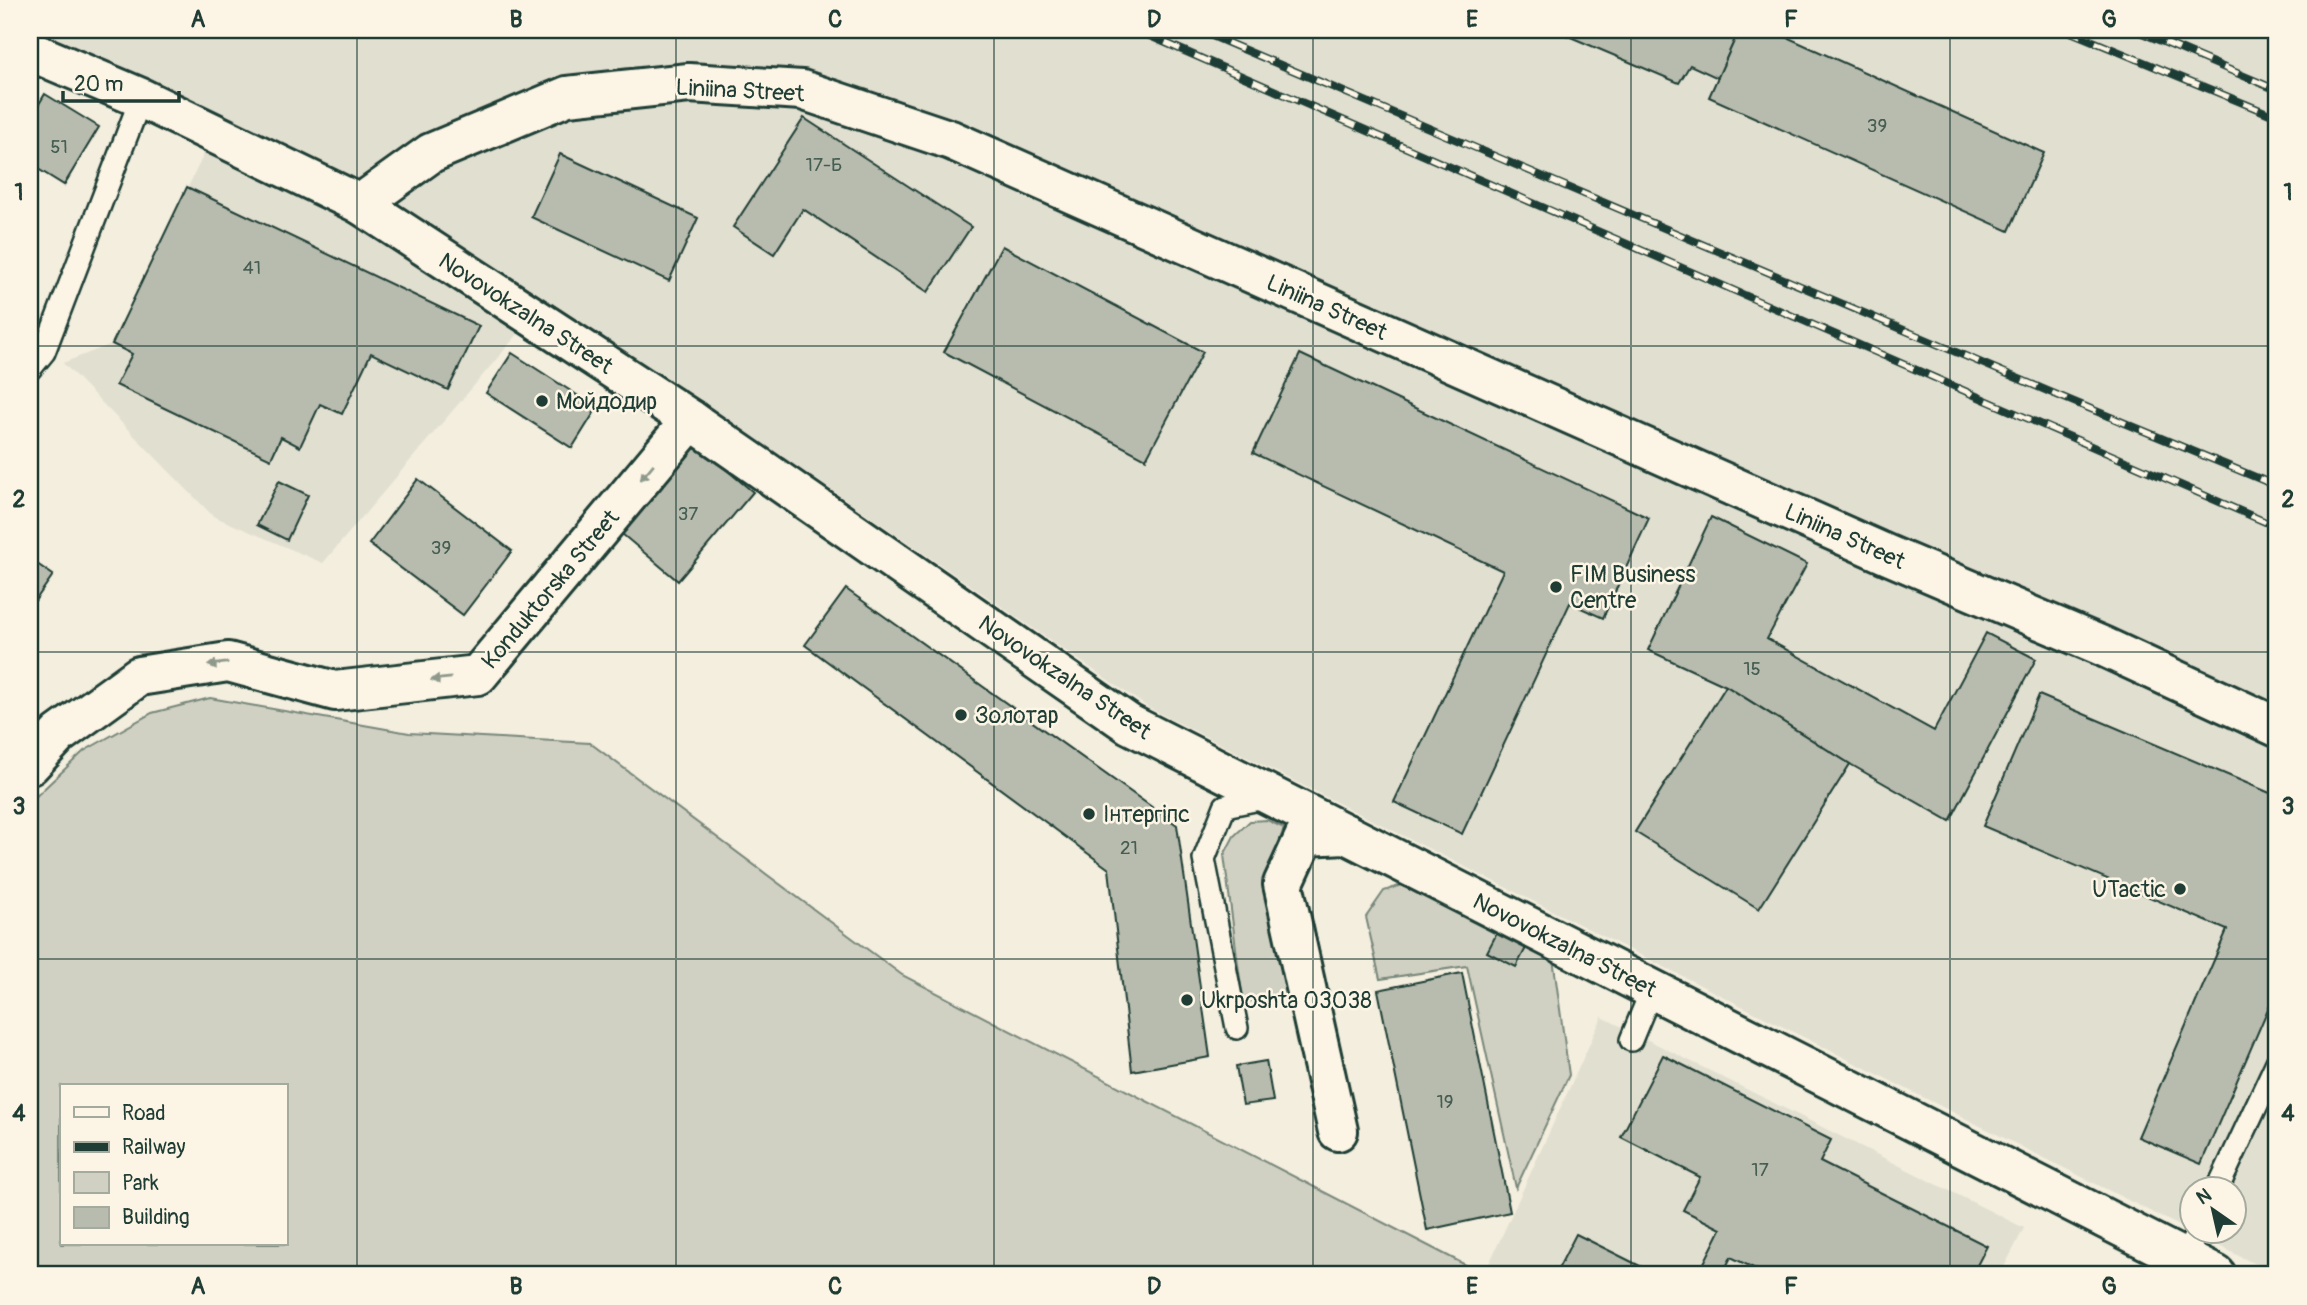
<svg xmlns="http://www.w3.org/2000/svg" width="2307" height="1305" font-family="Pangolin,sans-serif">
	<rect width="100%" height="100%" fill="#f3eede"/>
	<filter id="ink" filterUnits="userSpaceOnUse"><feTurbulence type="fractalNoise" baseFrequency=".0143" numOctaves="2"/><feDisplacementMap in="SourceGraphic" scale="14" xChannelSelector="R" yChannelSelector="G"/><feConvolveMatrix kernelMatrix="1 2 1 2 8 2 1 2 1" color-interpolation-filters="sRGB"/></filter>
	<g filter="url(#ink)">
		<g fill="#e1dfd0" fill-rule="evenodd">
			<path d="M30,30h2247v1245l-1128,-567 -332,-228 -289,-158 -205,241 -110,-47 -150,-153 49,-19 93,-192 -175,-87zM2192,1190h42v42h-42z"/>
			<polygon points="1602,1017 2024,1228 2000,1275 1484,1275"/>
		</g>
		<g fill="#d0d1c2" stroke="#78877b" stroke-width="2" fill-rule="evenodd">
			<path d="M210,698l199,35 181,10 312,232 583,300h-1435l-20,-6v-467l54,-51 68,-38zM61,1086h224v158h-224z"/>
			<polygon points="1267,820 1284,828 1266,879 1289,992 1243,1003 1224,855 1234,836 1250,821"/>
			<polygon points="1413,881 1552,951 1569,1075 1516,1188 1467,966 1380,979 1366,917 1384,891"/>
		</g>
		<g fill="#b8bcae" stroke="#1f3d34" stroke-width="2">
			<polygon points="1554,30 1739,30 1718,78 1690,65 1679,83"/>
			<polygon points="1739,30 1771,30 2044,153 2009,231 1709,97"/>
			<polygon points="45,94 99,127 64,185 30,164 30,119"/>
			<polygon points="804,118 971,227 928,292 803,209 774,254 733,227"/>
			<polygon points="560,154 698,218 669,281 531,217"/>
			<polygon points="187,187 479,326 448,390 371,353 342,414 320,404 300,447 281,437 271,459 116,385 132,354 112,344"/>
			<polygon points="1002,246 1203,352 1146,459 944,352"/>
			<polygon points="512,353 597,408 572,448 486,393"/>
			<polygon points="1300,354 1649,518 1603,618 1570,603 1462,834 1394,802 1503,571 1253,453"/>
			<polygon points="697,445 753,492 678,581 622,534"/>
			<polygon points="418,479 512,551 463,615 369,544"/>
			<polygon points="279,481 308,495 287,540 257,525"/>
			<polygon points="1711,517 1807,564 1767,639 1934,731 1986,633 2036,659 1950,821 1850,764 1726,686 1648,650"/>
			<polygon points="30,559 53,575 30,608"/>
			<polygon points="846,589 1177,825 1210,1057 1132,1071 1109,869 805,645"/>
			<polygon points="1726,686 1850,764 1759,909 1635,832"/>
			<polygon points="2039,695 2277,796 2277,988 2201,1164 2138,1137 2227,930 1983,826"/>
			<polygon points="1497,933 1526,948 1516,967 1487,952"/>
			<polygon points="1462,973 1510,1212 1427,1230 1378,990"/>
			<polygon points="1663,1055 1831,1140 1820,1162 1987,1246 1972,1275 1768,1275 1731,1257 1722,1275 1698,1275 1721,1229 1683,1210 1700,1177 1621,1137"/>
			<polygon points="1266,1061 1273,1101 1243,1105 1236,1066"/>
			<polygon points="1576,1234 1658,1275 1555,1275"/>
		</g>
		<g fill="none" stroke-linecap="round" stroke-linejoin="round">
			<defs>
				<g id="service">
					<polyline points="30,369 44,352 141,98"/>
					<polyline points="1237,1028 1204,859 1225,806 1270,797"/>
					<polyline points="1631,1040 1652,989"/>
					<polyline points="2217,1190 2277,1062"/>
					<polyline points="2184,1259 2197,1232"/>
				</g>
				<g id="minor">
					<polyline points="30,51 141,98 360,204 691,420 1129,724 2216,1275"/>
					<polyline points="360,204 431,153 567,96 689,83 802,90 951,140 1888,555 2102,646 2277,727"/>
					<polyline points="30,765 59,734 139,676 228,662 335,691 478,675 691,420"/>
					<polyline points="1338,1131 1283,884 1305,836 1346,834"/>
				</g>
			</defs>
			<use href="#service" stroke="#1f3d34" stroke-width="26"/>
			<use href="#minor" stroke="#1f3d34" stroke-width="44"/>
			<use href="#service" stroke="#fcf5e5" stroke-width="21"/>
			<use href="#minor" stroke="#fcf5e5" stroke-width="38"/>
			<defs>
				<g id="rail">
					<polyline points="1136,30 2277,527"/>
					<polyline points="1198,30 2050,392 2277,486"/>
					<polyline points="2066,30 2277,117"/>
					<polyline points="2135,30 2277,90"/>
				</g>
			</defs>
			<use href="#rail" stroke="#1f3d34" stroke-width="8"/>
			<use href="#rail" stroke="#fcf5e5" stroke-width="5" stroke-dasharray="16" stroke-linecap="butt"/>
		</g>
		<defs><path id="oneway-solid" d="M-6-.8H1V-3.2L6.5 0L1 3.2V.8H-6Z" transform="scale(1.75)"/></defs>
		<g fill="#8e998c">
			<use href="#oneway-solid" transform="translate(647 472) rotate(130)"/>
			<use href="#oneway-solid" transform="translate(218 664) rotate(173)"/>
			<use href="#oneway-solid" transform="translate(441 679) rotate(174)"/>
		</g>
	</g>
	<path fill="none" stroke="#1f3d34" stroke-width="2" stroke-opacity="0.55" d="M357,30v1245M676,30v1245M994,30v1245M1313,30v1245M1631,30v1245M1950,30v1245M30,346h2247M30,652h2247M30,959h2247"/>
	<g fill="#1f3d34" stroke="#fcf5e5" stroke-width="2.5">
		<circle cx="542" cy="401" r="7"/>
		<circle cx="1556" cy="587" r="7"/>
		<circle cx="961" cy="715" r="7"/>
		<circle cx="1089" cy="814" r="7"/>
		<circle cx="2180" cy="889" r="7"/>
		<circle cx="1187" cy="1000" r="7"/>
	</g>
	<g text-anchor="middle" stroke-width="5" stroke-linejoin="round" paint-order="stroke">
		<g font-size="19" fill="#455d52">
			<text x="1877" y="132">39</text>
			<text x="59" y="153">51</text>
			<text x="824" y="171">17-Б</text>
			<text x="252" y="274">41</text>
			<text x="688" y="520">37</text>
			<text x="441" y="554">39</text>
			<text x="1752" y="675">15</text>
			<text x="1129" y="854">21</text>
			<text x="1445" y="1108">19</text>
			<text x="1760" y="1176">17</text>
		</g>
		<g font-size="23" fill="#1f3d34" stroke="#fcf5e5">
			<text transform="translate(740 90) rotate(3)" y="8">Liniina Street</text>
			<text transform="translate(1327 307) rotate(24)" y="8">Liniina Street</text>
			<text transform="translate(526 313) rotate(33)" y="8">Novovokzalna Street</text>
			<text transform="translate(1845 536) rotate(24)" y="8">Liniina Street</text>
			<text transform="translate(550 589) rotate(-50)" y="8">Konduktorska Street</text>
			<text transform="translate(1065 677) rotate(34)" y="8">Novovokzalna Street</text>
			<text transform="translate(1565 945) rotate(27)" y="8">Novovokzalna Street</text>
		</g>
		<g font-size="23" fill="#1f3d34" stroke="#fcf5e5" text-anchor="start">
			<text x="556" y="409">Мойдодир</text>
			<text x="1570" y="582">FIM Business<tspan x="1570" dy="26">Centre</tspan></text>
			<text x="975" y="723">Золотар</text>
			<text x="1103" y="822">Інтергіпс</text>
			<text x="2166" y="897" text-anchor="end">UTactic</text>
			<text x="1201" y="1008">Ukrposhta 03038</text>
		</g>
	</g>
	<rect width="2307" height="1305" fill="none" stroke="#fcf5e5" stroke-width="77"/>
	<rect x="60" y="1084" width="228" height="161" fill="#fcf5e5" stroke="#a4ab9e" stroke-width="2"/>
	<rect x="74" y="1107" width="35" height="10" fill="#fcf5e5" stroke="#a4ab9e" stroke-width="2"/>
	<text x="122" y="1120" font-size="21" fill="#1f3d34">Road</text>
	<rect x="74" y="1142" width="35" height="10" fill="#1f3d34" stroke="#a4ab9e" stroke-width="2"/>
	<text x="122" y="1154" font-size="21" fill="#1f3d34">Railway</text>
	<rect x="74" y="1172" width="35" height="21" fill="#d0d1c2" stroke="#a4ab9e" stroke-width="2"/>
	<text x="122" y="1190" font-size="21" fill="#1f3d34">Park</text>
	<rect x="74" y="1207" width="35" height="21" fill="#b8bcae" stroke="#a4ab9e" stroke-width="2"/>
	<text x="122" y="1224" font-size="21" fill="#1f3d34">Building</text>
	<g transform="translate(2213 1210) rotate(326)"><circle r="33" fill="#fcf5e5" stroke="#a4ab9e" stroke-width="2"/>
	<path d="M0-5L12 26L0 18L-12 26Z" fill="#1f3d34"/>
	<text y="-10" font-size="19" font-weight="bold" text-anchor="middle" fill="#1f3d34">N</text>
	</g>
	<path d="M63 91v10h116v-10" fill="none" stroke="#1f3d34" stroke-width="3.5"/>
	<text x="74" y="91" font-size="21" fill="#1f3d34" stroke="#fcf5e5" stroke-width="5" paint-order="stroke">20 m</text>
	<rect x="38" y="38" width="2230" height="1228" fill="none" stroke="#1f3d34" stroke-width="2.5"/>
	<g font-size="23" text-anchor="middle" font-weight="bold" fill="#1f3d34">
		<text x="198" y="27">A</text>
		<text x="516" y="27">B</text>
		<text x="835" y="27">C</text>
		<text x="1154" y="27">D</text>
		<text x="1472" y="27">E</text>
		<text x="1791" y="27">F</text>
		<text x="2109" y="27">G</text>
		<text x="19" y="200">1</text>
		<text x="2288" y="200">1</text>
		<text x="19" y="507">2</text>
		<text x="2288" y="507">2</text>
		<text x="19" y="814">3</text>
		<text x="2288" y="814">3</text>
		<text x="19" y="1121">4</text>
		<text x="2288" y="1121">4</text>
		<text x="198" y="1294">A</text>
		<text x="516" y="1294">B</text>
		<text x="835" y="1294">C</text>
		<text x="1154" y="1294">D</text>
		<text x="1472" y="1294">E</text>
		<text x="1791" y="1294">F</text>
		<text x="2109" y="1294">G</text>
	</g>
</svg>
